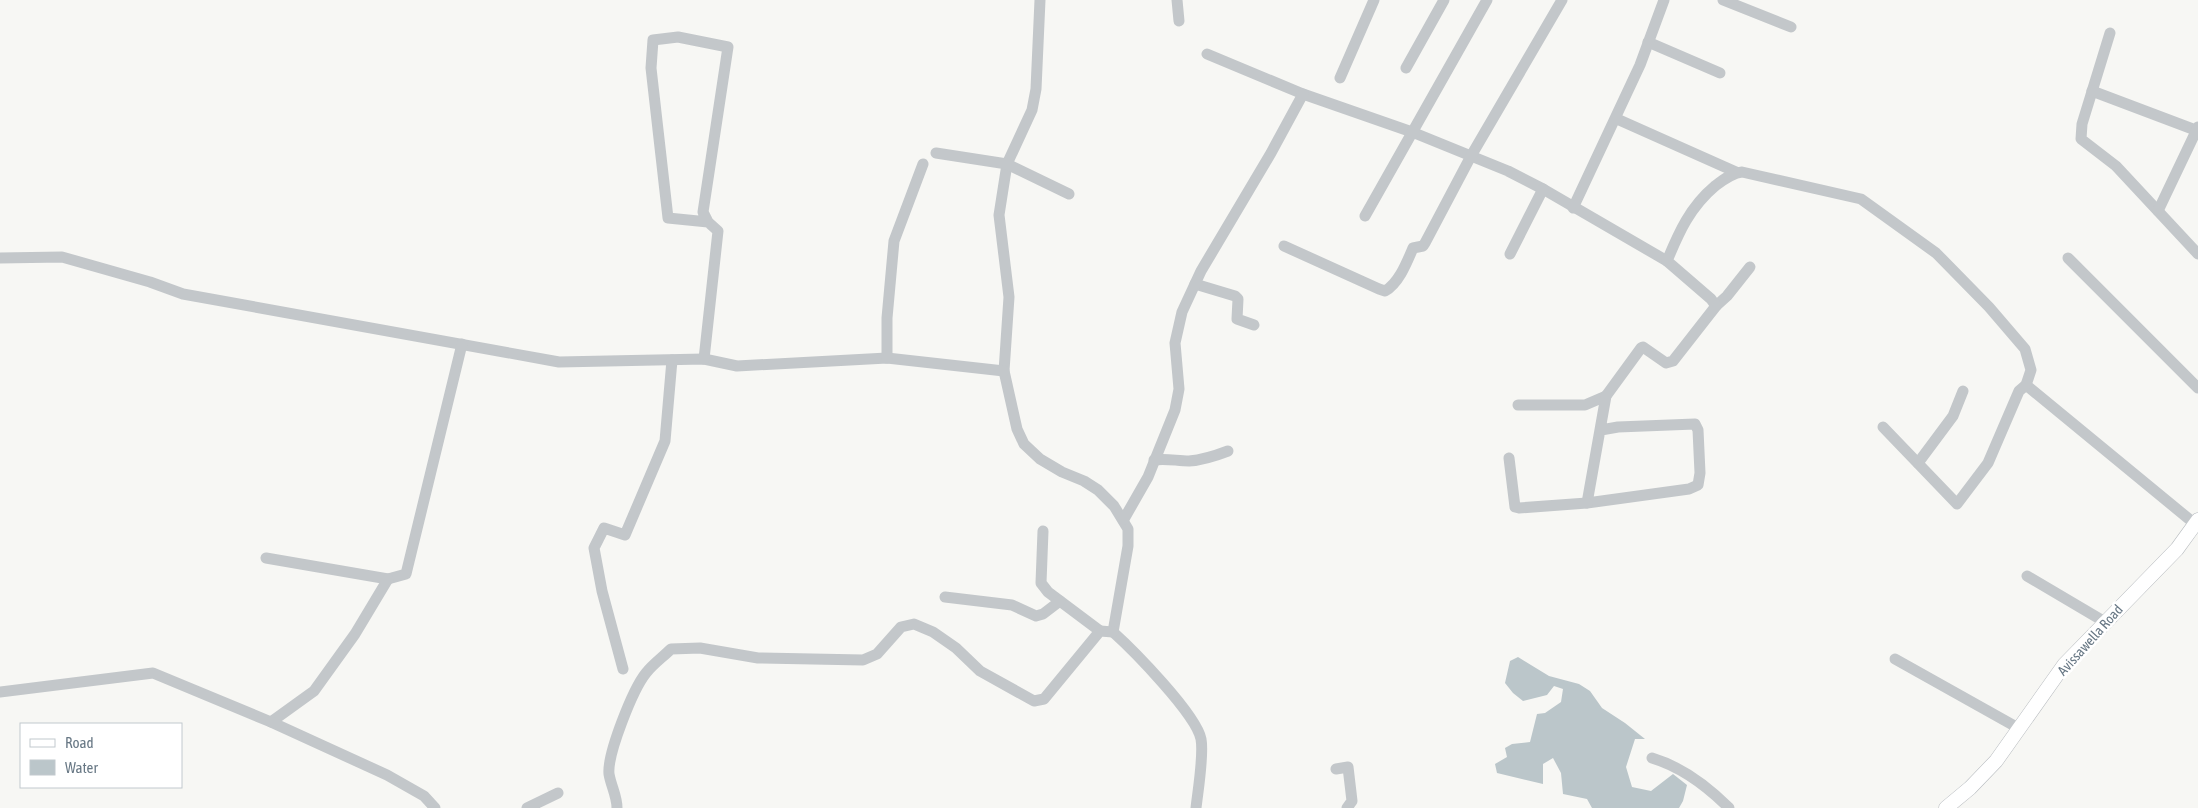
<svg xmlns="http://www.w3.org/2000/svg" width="2198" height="808" font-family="'Asap Condensed',sans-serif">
	<rect width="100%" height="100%" fill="#f7f7f4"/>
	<polygon fill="#bbc6ca" points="1518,657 1549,676 1579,684 1590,691 1602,708 1625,723 1645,739 1635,739 1626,767 1632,787 1651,791 1673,774 1687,785 1683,801 1679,808 1592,808 1587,799 1563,794 1561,773 1553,758 1543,764 1543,784 1497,773 1495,764 1507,757 1505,748 1512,744 1530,742 1537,714 1545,713 1561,702 1563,689 1554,686 1547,695 1523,701 1513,693 1505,683 1510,661"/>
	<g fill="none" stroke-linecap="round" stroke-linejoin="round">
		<defs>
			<polyline id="major" points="1946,808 1970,788 1996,761 2064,665 2177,549 2198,520"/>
		</defs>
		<use href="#major" stroke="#b6babe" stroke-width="15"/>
		<g stroke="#c3c7ca" stroke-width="11">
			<path d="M1040,0l-4,89 -4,21 -25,54 -8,51 10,82 -5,74 13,58 7,15 16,15 22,13 22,9 14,9 16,16 14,23v17l-15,86c20,18 83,82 88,107 3,16 -3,51 -5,69"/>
			<polyline points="1177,0 1179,21"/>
			<polyline points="1723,0 1791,27"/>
			<polyline points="2110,33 2082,124 2081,139 2116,166 2198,254"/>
			<polyline points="1648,42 1720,73"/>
			<polyline points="1207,54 1303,94 1412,132 1508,171 1543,189 1667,261"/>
			<polyline points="1406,68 1444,0"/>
			<polyline points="1340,78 1374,0"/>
			<polyline points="2092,91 2198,131"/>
			<polyline points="1617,119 1736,172"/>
			<polyline points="936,153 1007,164 1069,194"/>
			<polyline points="1573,208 1640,65 1664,0"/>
			<polyline points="2158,211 2198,127"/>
			<polyline points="1365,216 1487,0"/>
			<path d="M1284,246l95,43 6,2c14,-8 22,-29 28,-43l10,-2 2,-3 46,-87 91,-156"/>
			<polyline points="1510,254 1543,189"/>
			<polyline points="0,258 62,257 150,282 183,294 559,362 704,359 737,366 887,358 1004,371"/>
			<polyline points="2068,258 2198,388"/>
			<polyline points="1195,284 1235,296 1238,299 1237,319 1254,325"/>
			<polyline points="1716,306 1727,296 1750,267"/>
			<polyline points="887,358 887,318 894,241 923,164"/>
			<polyline points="704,359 718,231 708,222 703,212 728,47 678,37 653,40 651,68 668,218 708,222"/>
			<polyline points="2026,385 2195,524"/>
			<polyline points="1518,405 1585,405 1606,396"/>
			<path d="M1601,430l17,-3 77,-3 3,6 2,43 -2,12 -9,4 -102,14 19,-107 35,-48 2,-1 23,16 7,-2 43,-55 -5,-7 -44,-38c12,-29 23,-54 48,-75 8,-6 17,-13 27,-14l119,27 75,54 53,54 36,42 6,21 -5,15 -7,6 -31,72 -31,41 -74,-77"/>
			<polyline points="1509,458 1515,507 1519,508 1587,503"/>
			<path d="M1154,460c12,-2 23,1 35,1 14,-1 26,-5 39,-10"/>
			<polyline points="1918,463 1953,416 1963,391"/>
			<polyline points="1124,519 1148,477 1175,410 1179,389 1175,343 1182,312 1201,271 1271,153 1303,94"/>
			<polyline points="1043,531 1041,583 1048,592 1100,631"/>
			<polyline points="266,558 388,579 406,574 462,344"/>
			<polyline points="2027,576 2105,622"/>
			<polyline points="945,597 1012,605 1036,616 1043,614 1060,601"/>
			<polyline points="1895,659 2020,729"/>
			<polyline points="623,669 602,591 594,548 604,528 625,535 665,441 672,360"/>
			<polyline points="0,692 153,673 271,722 314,691 355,634 388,579"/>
			<polyline points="271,722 387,775 424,796 435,808"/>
			<path d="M1652,758c30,9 55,28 77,50"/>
			<polyline points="1336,769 1348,767 1352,801 1347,808"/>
			<polyline points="527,808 558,793"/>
			<path d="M617,808c0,-12 -6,-22 -8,-34 -2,-20 24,-85 37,-101 7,-9 17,-16 25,-24l29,-1 58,10 105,2 14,-6 24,-27 13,-3 19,8 23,16 24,23 54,30 10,-2 56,-68 13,1"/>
		</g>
		<use href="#major" stroke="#fff" stroke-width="14"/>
	</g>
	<g text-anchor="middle" stroke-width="5" stroke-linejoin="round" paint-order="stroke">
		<g font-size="14" fill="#677784" stroke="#fff">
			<text transform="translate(2090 640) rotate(-48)" y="5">Avissawella Road</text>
		</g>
	</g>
	<rect x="20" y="723" width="162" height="65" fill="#ffffff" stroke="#c2c9ce"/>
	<rect x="30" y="739" width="25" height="8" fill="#ffffff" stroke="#c2c9ce"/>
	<text x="65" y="748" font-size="15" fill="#677784">Road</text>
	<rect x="30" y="760" width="25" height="15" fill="#bbc6ca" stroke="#c2c9ce"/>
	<text x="65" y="773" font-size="15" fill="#677784">Water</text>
</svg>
